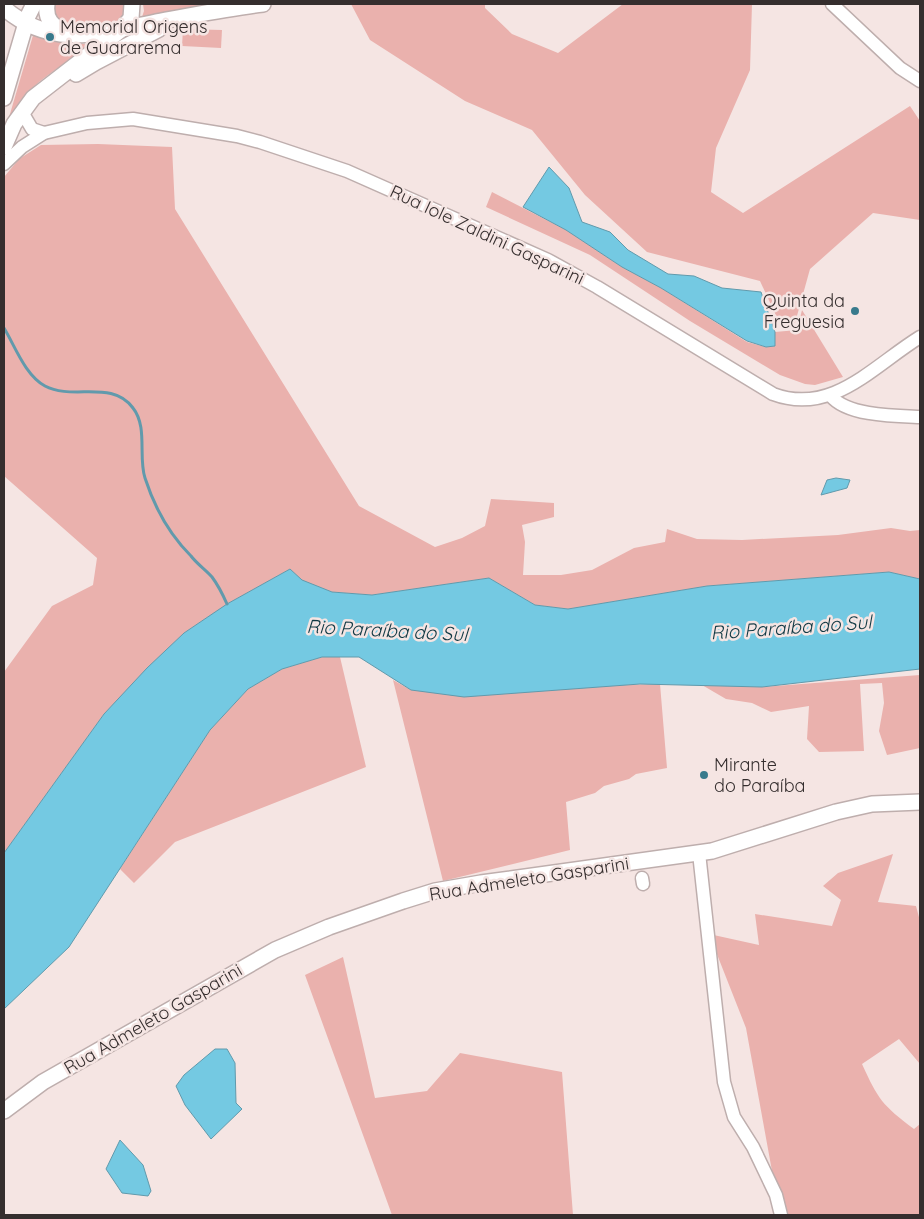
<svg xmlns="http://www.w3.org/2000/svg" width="924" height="1219" font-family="Quicksand,sans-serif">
	<rect width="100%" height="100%" fill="#f5e5e3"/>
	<g fill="#eab1ad">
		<path d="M53,4h71c10,28 -46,25 -62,20 -3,-1 -6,-4 -9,-7z"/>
		<polygon points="143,4 216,4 140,23 144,11"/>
		<polygon points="351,4 485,4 485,8 512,34 558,53 623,4 752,4 750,70 716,148 711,192 743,213 910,106 920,121 920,220 873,213 810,269 795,323 779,322 760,281 647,252 585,195 532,130 465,101 370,40"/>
		<polygon points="183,29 222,30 221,48 182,46"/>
		<path d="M34,32l32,10 27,3c-25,17 -59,35 -76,61 -5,7 -8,17 -12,25z"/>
		<polygon points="98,144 172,147 175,209 359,506 435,547 462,538 485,526 491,499 554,503 554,517 522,525 525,542 523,575 561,575 592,570 634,548 665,542 667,529 697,539 742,540 838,535 891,528 910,531 920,530 920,579 889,572 707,586 568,609 535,605 489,578 372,595 332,592 301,580 290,569 228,604 184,633 104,714 4,853 4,672 52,606 93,585 97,558 4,476 4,177 19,159 41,145"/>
		<polygon points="492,192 566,230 622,267 661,288 747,342 766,347 775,346 775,332 797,330 802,310 843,377 815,385 805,384 780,375 690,321 590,255 486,207"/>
		<polygon points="322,657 340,657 366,767 175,842 134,883 120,869 210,730 248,689 282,669"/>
		<polygon points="920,675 920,748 887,755 879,731 884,703 882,683 860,684 864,751 819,752 807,739 809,706 771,712 752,703 726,699 702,685 762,687"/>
		<polygon points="393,680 411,690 660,684 667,768 636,774 629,779 604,786 595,793 566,802 570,850 443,881"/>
		<path d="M893,854l-15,48 38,4 4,15v143l-21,-25 -37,25c16,35 20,41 52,65l6,-5v91h-140l-34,-187 -37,-94 50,11 -4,-31 77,12 9,-26 -18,-14 15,-13z"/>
		<polygon points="343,957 375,1098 427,1091 460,1053 562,1072 573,1215 392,1215 305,975"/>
	</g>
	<g fill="#74c9e2" stroke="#619aac">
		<polygon points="549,167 569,188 582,222 610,232 628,250 668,274 694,276 722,288 761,292 775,332 775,346 766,347 747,341 661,288 622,267 566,230 523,207"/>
		<polygon points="836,478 850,480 847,488 821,495 827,480"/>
		<polygon points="290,569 302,580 332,592 372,595 489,578 535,605 568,609 707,586 889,572 920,579 920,669 762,687 640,684 464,697 411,690 359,657 322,657 282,669 248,689 210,730 69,947 4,1009 4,853 104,714 147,668 184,633 227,604"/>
		<polygon points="215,1049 227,1049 235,1063 236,1103 242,1109 211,1139 185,1105 176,1086 184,1075"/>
		<polygon points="120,1140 143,1165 151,1191 148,1196 122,1193 106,1169"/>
	</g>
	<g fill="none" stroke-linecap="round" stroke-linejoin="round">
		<path stroke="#619aac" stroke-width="3" d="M4,328c11,18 21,47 41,58 28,15 67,-7 88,22 15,19 5,49 12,70 9,28 25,57 46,78 6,8 15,14 21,21 6,8 11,18 15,27"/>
		<defs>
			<g id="minor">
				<polyline points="832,4 900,68 920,81"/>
				<polyline points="22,112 32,129 44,133"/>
				<path d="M4,164l18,-17 22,-14 43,-10 46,-4 104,17 23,6 87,29 201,89 49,27 176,107c59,22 100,-28 147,-57"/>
				<path d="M831,396c16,20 65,20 89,21"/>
				<polyline points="699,853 724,1082 734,1117 753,1147 776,1195 781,1215"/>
				<polyline points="642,878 643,884"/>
			</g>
			<g id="major">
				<path d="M47,4c-2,15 5,23 19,28"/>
				<path d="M4,8c50,43 100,24 157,13 34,-6 68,-13 102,-17"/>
				<polyline points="76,74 96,62 159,29"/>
				<polyline points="4,98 28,16 34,4"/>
				<polyline points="4,147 14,124 33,98 122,29 131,18 132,4"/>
				<polyline points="4,1111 43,1082 275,950 329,927 403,901 435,891 481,883 712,851 836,812 872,804 920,802"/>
			</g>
		</defs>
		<use href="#minor" stroke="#beaead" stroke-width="15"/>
		<use href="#major" stroke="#beaead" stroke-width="18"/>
		<use href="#minor" stroke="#fff" stroke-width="12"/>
		<use href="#major" stroke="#fff" stroke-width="15"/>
	</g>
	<g fill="#387a8c" stroke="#f5e5e3" stroke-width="2">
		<circle cx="50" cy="37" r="5"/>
		<circle cx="855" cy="311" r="5"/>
		<circle cx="704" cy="775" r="5"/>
	</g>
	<g text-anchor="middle" stroke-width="5" stroke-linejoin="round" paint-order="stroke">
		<g font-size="18" fill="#352e2e" stroke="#f5e5e3" text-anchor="start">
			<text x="60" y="33">Memorial Origens<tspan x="60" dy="21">de Guararema</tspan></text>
			<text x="845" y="307" text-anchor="end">Quinta da<tspan x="845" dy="21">Freguesia</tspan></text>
			<text x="714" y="771">Mirante<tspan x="714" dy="21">do Paraíba</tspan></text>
		</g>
		<g font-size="18" fill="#352e2e" stroke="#f5e5e3">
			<text transform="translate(487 235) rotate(25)" y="6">Rua Iole Zaldini Gasparini</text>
			<text transform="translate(529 879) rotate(-9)" y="6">Rua Admeleto Gasparini</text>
			<text transform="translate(153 1019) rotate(-30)" y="6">Rua Admeleto Gasparini</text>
		</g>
		<g font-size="19" font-style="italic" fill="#0f3843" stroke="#f5e5e3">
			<text transform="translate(791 627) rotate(-4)" y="7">Rio Paraíba do Sul</text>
			<text transform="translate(387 630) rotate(3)" y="7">Rio Paraíba do Sul</text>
		</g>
	</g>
	<rect width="924" height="1219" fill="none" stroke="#352e2e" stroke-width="10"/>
</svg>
